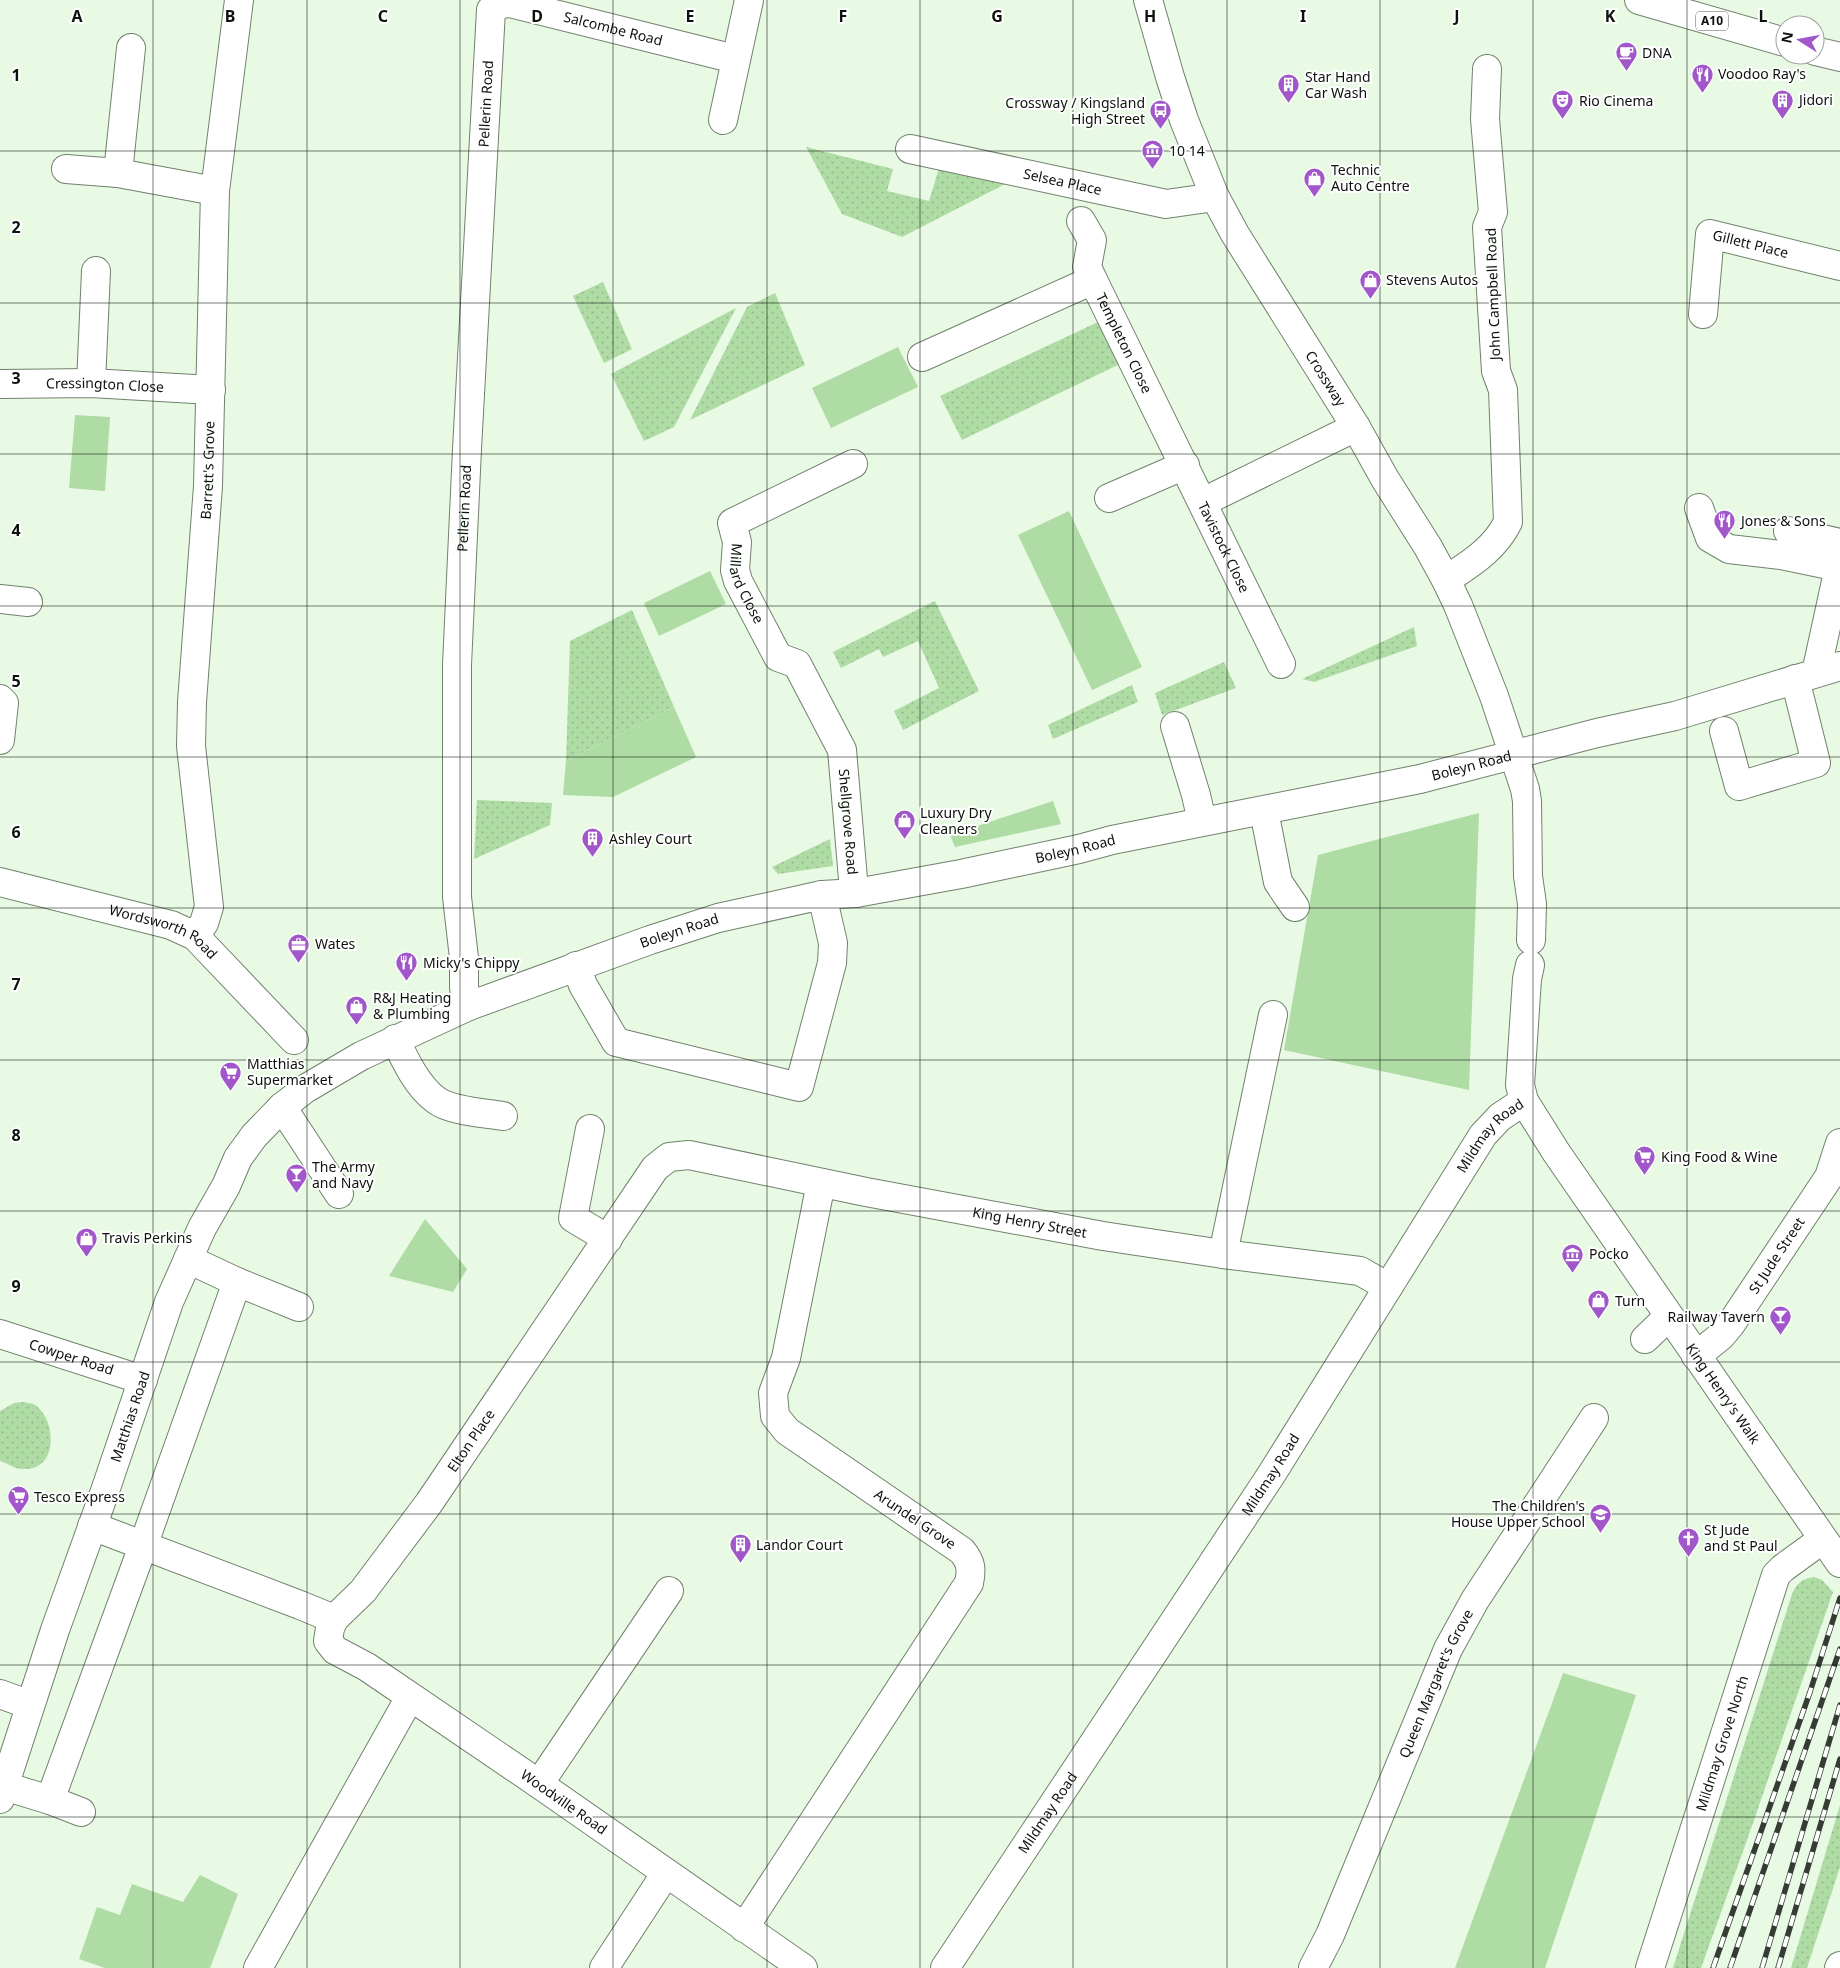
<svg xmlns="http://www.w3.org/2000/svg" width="1840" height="1968" font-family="'Noto Sans',sans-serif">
	<defs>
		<pattern id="grass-dots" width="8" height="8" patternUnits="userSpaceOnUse" patternTransform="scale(1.25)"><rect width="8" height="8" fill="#afdba5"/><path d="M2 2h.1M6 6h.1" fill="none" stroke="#95bb8d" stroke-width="1.8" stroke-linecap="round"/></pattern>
	</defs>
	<rect width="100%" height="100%" fill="#e8fae4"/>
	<g fill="url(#grass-dots)">
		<polygon points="806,147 893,169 887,191 929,201 940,165 1013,180 902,237 842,214"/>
		<polygon points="603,282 632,349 604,363 573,296"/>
		<polygon points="775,293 805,365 690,420 747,307"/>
		<polygon points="736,308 674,427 644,441 611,374"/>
		<polygon points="1098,322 1120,364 962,440 940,396"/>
		<polygon points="935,601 979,691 903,730 894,711 939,688 918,641 883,657 879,649 841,668 833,652"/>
		<polygon points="632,610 674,707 566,761 570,641"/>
		<polygon points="1414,627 1417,646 1314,682 1302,679"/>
		<polygon points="1224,662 1236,688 1162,715 1155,693"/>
		<polygon points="1132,685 1138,702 1053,739 1048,725"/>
		<polygon points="477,800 552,803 550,825 474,859"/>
		<polygon points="830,839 833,866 778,874 772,867"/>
		<path d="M23,1402c4,1 9,1 12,3 22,15 24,67 -13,64 -7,0 -15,-6 -22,-8v-50l14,-8z"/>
		<path d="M1814,1577l8,3 11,12 -87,251 -45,125h-28l119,-374c5,-11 10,-15 22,-17z"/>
		<polygon points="1840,1805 1840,1867 1807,1968 1791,1968"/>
	</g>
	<g fill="#afdba5">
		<polygon points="898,347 918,387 831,428 812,388"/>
		<polygon points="75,415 110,417 105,491 69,488"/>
		<polygon points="1069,511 1142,667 1092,690 1018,535"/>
		<polygon points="710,571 726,604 659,636 644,603"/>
		<polygon points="674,707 696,757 613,797 563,795 566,761"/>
		<polygon points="1053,801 1061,824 955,847 950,835"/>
		<polygon points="1479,813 1469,1090 1284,1050 1318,855"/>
		<polygon points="425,1219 467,1269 453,1292 389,1276"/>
		<polygon points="1563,1673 1636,1695 1545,1968 1455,1968"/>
		<polygon points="200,1875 238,1894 210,1968 105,1968 79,1959 97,1907 120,1915 132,1884 183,1902"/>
	</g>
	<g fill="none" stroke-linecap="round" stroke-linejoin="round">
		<defs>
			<g id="minor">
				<path id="s1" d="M1148,0l22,77 14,43 31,77 20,37 121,193 29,52 43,68 18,33 12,25 36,91 31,93 2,12 1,75 4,28 -1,36"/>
				<polyline points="723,120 749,0"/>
				<path id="s2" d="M910,149l256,55 49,-7"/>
				<polyline points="66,169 118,173 215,191"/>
				<polyline points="118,173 131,48"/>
				<polyline points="1081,221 1092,240 1087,267 1093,280"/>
				<path id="s3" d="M1703,314l7,-80 130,32"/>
				<path id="s4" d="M922,357l171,-77 188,384"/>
				<polyline points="91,383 96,271"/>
				<path id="s5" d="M0,384l91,-1 120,7"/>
				<path id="s6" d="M853,464l-121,59 5,19 -2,28 3,11 40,76 19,7 45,86 11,129 3,14"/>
				<polyline points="1109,498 1185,465"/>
				<polyline points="1203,502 1356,427"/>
				<polyline points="1699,508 1710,538 1729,549 1781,555 1839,567"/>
				<polyline points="1788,531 1840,543"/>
				<path d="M1446,580c24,-16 49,-31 62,-58l-5,-132 -7,-19 -9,-144 6,-15 -8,-93 2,-50"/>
				<polyline points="0,599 28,602"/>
				<polyline points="1816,673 1840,563"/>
				<polyline points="0,699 4,703 0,740"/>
				<polyline points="1175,726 1196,795 1202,821"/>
				<polyline points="1724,731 1739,786 1816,763 1795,679"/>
				<polyline points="1264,811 1278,882 1295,907"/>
				<path id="s7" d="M0,882l171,43 24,11 99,104"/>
				<path id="s8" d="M195,936l9,-13 5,-16 -18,-161 1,-44 16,-216 7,-295 24,-191"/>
				<path id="s9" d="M1530,965l-3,14 -7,106 4,16 32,51 284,411"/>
				<polyline points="576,966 583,985 616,1042 799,1087 832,963 833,943 822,895"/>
				<path id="s10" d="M469,1006l-5,-18v-30l-7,-61v-232l10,-216 24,-439 10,-6 9,-1 225,56"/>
				<path d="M395,1039c10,21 22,47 41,61 14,11 49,13 67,16"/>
				<polyline points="282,1107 339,1194"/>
				<polyline points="590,1129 573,1218 608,1239"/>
				<polyline points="1223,1254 1273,1015"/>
				<polyline points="237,1282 299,1307"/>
				<path id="s11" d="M0,1334l143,46"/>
				<polyline points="1645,1339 1669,1316"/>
				<path id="s12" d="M1696,1356l25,-20 10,-12 98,-147 11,-34"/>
				<polyline points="92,1526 300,1605 334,1619"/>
				<polyline points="0,1694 30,1705"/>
				<polyline points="539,1784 669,1591"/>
				<polyline points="4,1786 50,1800 143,1546 237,1282 188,1259"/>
				<path id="s13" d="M0,1799l55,-169 50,-139 64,-189 33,-74 24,-42 12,-28 16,-22 28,-29 23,-18 56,-33 108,-50 181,-66 68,-22 104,-23 34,-2 105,-19 118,-25 33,-9 308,-61 177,-46 78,-17 165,-50"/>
				<polyline points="50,1800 81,1812"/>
				<path d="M744,1928l225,-345c3,-14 2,-21 -7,-32l-175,-120 -12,-15 -2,-23 13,-35 35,-175"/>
				<polyline points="258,1968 410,1697"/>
				<polyline points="604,1968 666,1873"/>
				<path id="s14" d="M803,1968l-264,-184 -172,-117 -32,-17 -7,-9 2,-13 4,-9 29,-28 66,-88 226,-335 14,-11 20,-2 177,37 237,44 120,18 137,17 28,16"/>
				<path id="s15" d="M945,1968l326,-493 212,-340 17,-18 24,-16"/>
				<path id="s16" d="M1313,1968l17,-33 118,-286 27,-49 119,-182"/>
				<path id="s17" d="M1650,1968l126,-393 7,-7 40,-29"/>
				<polyline points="1839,1968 1840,1966"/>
			</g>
			<g id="highway">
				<polyline points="1639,0 1785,42"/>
				<polyline points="1815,51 1840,57"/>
			</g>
		</defs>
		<use href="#minor" stroke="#71816d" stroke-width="30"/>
		<use href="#highway" stroke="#71816d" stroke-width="30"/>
		<use href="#minor" stroke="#fff" stroke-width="28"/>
		<use href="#highway" stroke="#fff" stroke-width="28"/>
		<defs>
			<g id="rail">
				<polyline points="1713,1968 1810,1692 1840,1598"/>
				<polyline points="1730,1968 1840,1649"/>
				<polyline points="1762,1968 1840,1705"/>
				<polyline points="1778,1968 1840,1759"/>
			</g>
		</defs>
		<use href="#rail" stroke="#353d33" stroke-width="5.5"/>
		<use href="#rail" stroke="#fff" stroke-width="4" stroke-dasharray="11" stroke-linecap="butt"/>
	</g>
	<path fill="none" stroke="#0d130c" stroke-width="1" stroke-opacity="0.55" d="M153,0v1968M307,0v1968M460,0v1968M613,0v1968M767,0v1968M920,0v1968M1073,0v1968M1227,0v1968M1380,0v1968M1533,0v1968M1687,0v1968M0,151h1840M0,303h1840M0,454h1840M0,606h1840M0,757h1840M0,908h1840M0,1060h1840M0,1211h1840M0,1362h1840M0,1514h1840M0,1665h1840M0,1817h1840"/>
	<defs>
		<symbol id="cafe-pin" viewBox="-11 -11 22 30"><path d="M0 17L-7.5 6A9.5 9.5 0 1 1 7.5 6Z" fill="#a157c9" stroke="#fff"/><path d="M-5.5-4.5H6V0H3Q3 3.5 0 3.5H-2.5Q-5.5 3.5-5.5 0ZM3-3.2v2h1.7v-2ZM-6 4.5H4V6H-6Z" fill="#fff"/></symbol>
		<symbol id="restaurant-pin" viewBox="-11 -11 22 30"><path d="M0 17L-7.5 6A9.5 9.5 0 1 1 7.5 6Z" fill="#a157c9" stroke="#fff"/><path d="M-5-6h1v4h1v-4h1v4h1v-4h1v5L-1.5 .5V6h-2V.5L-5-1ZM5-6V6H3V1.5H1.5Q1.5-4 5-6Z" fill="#fff"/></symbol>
		<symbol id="building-pin" viewBox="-11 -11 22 30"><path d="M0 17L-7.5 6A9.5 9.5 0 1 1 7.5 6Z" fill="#a157c9" stroke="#fff"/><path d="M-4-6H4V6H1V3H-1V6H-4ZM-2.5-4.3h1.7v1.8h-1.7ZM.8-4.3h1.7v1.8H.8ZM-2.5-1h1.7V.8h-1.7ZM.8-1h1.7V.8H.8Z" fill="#fff"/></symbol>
		<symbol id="theatre-pin" viewBox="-11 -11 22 30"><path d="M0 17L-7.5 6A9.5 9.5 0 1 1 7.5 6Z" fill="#a157c9" stroke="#fff"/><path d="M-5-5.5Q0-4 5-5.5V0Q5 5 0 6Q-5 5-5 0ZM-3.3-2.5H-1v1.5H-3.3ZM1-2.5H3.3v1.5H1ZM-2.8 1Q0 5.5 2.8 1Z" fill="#fff"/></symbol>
		<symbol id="bus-pin" viewBox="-11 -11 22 30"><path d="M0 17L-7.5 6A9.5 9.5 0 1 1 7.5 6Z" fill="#a157c9" stroke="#fff"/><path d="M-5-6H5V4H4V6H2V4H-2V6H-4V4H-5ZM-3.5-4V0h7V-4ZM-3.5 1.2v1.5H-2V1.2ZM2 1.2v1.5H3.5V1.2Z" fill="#fff"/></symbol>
		<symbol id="museum-pin" viewBox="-11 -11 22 30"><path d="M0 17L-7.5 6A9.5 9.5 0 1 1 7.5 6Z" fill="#a157c9" stroke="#fff"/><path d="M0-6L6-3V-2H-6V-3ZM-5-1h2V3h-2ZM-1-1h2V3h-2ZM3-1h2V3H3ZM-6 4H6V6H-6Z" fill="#fff"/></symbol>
		<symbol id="shop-pin" viewBox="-11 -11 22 30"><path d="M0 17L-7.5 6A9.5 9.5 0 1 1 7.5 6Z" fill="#a157c9" stroke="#fff"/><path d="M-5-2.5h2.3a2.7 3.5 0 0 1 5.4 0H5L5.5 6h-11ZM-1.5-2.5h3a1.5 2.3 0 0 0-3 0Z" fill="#fff"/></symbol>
		<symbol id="office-pin" viewBox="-11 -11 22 30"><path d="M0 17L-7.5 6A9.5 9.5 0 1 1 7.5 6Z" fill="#a157c9" stroke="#fff"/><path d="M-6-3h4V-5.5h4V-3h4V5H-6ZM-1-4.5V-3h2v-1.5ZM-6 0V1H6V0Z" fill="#fff"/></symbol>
		<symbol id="supermarket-pin" viewBox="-11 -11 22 30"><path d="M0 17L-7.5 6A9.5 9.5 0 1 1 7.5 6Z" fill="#a157c9" stroke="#fff"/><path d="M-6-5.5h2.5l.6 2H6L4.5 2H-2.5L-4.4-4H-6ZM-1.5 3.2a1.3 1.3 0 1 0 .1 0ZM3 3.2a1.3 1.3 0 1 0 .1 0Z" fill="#fff"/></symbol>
		<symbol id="bar-pin" viewBox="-11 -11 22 30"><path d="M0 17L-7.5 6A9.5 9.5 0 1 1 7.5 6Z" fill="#a157c9" stroke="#fff"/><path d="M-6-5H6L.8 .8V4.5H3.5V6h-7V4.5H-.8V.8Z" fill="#fff"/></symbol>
		<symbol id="school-pin" viewBox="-11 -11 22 30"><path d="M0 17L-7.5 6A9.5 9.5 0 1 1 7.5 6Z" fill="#a157c9" stroke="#fff"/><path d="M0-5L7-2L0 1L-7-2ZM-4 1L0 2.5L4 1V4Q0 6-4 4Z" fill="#fff"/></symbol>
		<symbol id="church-pin" viewBox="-11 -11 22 30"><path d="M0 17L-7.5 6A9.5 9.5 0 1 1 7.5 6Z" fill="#a157c9" stroke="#fff"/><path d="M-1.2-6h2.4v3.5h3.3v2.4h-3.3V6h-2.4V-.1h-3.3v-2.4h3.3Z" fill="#fff"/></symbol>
	</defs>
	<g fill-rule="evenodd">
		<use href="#cafe-pin" x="1614" y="40" width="25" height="34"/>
		<use href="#restaurant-pin" x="1690" y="62" width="25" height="34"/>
		<use href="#building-pin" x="1276" y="72" width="25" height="34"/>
		<use href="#building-pin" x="1770" y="88" width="25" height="34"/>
		<use href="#theatre-pin" x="1550" y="88" width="25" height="34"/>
		<use href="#bus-pin" x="1148" y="98" width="25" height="34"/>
		<use href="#museum-pin" x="1140" y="138" width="25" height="34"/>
		<use href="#shop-pin" x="1302" y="166" width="25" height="34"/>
		<use href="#shop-pin" x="1358" y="268" width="25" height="34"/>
		<use href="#restaurant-pin" x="1712" y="508" width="25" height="34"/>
		<use href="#shop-pin" x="892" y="808" width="25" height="34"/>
		<use href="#building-pin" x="580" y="826" width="25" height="34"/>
		<use href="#office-pin" x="286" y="932" width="25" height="34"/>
		<use href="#restaurant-pin" x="394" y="950" width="25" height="34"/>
		<use href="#shop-pin" x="344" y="994" width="25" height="34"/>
		<use href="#supermarket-pin" x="218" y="1060" width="25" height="34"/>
		<use href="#supermarket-pin" x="1632" y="1144" width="25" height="34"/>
		<use href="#bar-pin" x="284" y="1162" width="25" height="34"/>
		<use href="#shop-pin" x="74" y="1226" width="25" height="34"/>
		<use href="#museum-pin" x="1560" y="1242" width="25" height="34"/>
		<use href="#shop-pin" x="1586" y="1288" width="25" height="34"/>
		<use href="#bar-pin" x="1768" y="1304" width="25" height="34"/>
		<use href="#supermarket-pin" x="6" y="1484" width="25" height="34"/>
		<use href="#school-pin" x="1588" y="1502" width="25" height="34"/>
		<use href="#church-pin" x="1676" y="1526" width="25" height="34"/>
		<use href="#building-pin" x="728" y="1532" width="25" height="34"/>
	</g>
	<g text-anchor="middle" stroke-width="4" stroke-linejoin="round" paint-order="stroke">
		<rect fill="#fff" stroke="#565a55" stroke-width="1" x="1696" y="11.5" width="32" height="19" rx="4"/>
		<g font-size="12" font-weight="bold" fill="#0d130c">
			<text x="1712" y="25">A10</text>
		</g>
		<g font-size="14" fill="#0d130c" stroke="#fff">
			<text dy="5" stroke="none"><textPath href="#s10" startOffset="1125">Salcombe Road</textPath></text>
			<text dy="5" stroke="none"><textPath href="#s10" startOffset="904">Pellerin Road</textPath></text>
			<text dy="5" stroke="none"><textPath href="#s2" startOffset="156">Selsea Place</textPath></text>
			<text dy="5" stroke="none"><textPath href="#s3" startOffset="122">Gillett Place</textPath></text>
			<text transform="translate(1493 294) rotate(-92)" y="5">John Campbell Road</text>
			<text dy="5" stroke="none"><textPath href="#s4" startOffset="258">Templeton Close</textPath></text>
			<text dy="5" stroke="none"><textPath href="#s1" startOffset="421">Crossway</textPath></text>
			<text dy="5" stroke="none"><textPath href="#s5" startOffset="105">Cressington Close</textPath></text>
			<text dy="5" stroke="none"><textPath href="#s8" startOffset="471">Barrett's Grove</textPath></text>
			<text dy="5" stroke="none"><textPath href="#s10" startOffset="499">Pellerin Road</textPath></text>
			<text dy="5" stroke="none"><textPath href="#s4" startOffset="485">Tavistock Close</textPath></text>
			<text dy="5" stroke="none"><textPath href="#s6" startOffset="198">Millard Close</textPath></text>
			<text dy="5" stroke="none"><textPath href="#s13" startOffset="1999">Boleyn Road</textPath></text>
			<text dy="5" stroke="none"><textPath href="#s6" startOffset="469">Shellgrove Road</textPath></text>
			<text dy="5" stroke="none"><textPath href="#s13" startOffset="1594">Boleyn Road</textPath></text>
			<text dy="5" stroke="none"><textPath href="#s13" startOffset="1189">Boleyn Road</textPath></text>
			<text dy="5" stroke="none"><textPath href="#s7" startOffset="172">Wordsworth Road</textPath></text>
			<text dy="5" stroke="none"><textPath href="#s15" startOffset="996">Mildmay Road</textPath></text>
			<text dy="5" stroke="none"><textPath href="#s14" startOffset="1540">King Henry Street</textPath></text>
			<text dy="5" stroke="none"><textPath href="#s12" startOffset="130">St Jude Street</textPath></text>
			<text dy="5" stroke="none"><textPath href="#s11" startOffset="75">Cowper Road</textPath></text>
			<text dy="5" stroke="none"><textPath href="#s9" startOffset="491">King Henry's Walk</textPath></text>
			<text dy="5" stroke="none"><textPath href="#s13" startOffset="404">Matthias Road</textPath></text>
			<text dy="5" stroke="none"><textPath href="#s14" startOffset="826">Elton Place</textPath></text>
			<text dy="5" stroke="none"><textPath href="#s15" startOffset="591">Mildmay Road</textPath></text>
			<text transform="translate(915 1519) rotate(34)" y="5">Arundel Grove</text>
			<text dy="5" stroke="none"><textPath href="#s16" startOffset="310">Queen Margaret's Grove</textPath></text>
			<text dy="5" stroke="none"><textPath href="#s17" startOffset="236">Mildmay Grove North</textPath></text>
			<text transform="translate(564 1802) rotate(35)" y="5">Woodville Road</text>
			<text dy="5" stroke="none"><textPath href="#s15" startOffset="186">Mildmay Road</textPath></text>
		</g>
		<g font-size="14" fill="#0d130c" stroke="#fff" text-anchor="start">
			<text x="1642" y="58">DNA</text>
			<text x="1718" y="79">Voodoo Ray's</text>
			<text x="1305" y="82">Star Hand<tspan x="1305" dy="16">Car Wash</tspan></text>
			<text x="1799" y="105">Jidori</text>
			<text x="1579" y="106">Rio Cinema</text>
			<text x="1145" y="108" text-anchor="end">Crossway / Kingsland<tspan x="1145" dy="16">High Street</tspan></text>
			<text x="1169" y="156">10 14</text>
			<text x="1331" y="175">Technic<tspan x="1331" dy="16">Auto Centre</tspan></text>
			<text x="1386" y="285">Stevens Autos</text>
			<text x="1741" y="526">Jones &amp; Sons</text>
			<text x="920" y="818">Luxury Dry<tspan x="920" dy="16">Cleaners</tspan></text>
			<text x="609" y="844">Ashley Court</text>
			<text x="315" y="949">Wates</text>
			<text x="423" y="968">Micky's Chippy</text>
			<text x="373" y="1003">R&amp;J Heating<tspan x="373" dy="16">&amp; Plumbing</tspan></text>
			<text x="247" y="1069">Matthias<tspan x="247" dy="16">Supermarket</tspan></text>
			<text x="1661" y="1162">King Food &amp; Wine</text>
			<text x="312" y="1172">The Army<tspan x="312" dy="16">and Navy</tspan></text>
			<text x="102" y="1243">Travis Perkins</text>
			<text x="1589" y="1259">Pocko</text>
			<text x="1615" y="1306">Turn</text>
			<text x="1765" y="1322" text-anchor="end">Railway Tavern</text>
			<text x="34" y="1502">Tesco Express</text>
			<text x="1585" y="1511" text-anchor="end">The Children's<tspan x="1585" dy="16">House Upper School</tspan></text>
			<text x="1704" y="1535">St Jude<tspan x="1704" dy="16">and St Paul</tspan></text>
			<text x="756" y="1550">Landor Court</text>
		</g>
	</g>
	<g font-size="16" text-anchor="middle" font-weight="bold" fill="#0d130c" stroke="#fff" stroke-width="4" stroke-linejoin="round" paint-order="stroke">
		<text x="77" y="22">A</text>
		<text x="230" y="22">B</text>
		<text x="383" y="22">C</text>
		<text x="537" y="22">D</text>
		<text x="690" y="22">E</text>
		<text x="843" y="22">F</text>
		<text x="997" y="22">G</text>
		<text x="1150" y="22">H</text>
		<text x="1303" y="22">I</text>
		<text x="1457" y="22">J</text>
		<text x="1610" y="22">K</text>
		<text x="1763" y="22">L</text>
		<text x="16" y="81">1</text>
		<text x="16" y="233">2</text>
		<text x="16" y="384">3</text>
		<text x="16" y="536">4</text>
		<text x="16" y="687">5</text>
		<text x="16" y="838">6</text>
		<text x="16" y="990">7</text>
		<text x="16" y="1141">8</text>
		<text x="16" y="1292">9</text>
	</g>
	<g transform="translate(1800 40) rotate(281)"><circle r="24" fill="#ffffff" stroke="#9ea19e"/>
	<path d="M0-4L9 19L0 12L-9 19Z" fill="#a157c9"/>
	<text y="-8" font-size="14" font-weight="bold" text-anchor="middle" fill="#0d130c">N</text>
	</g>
</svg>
